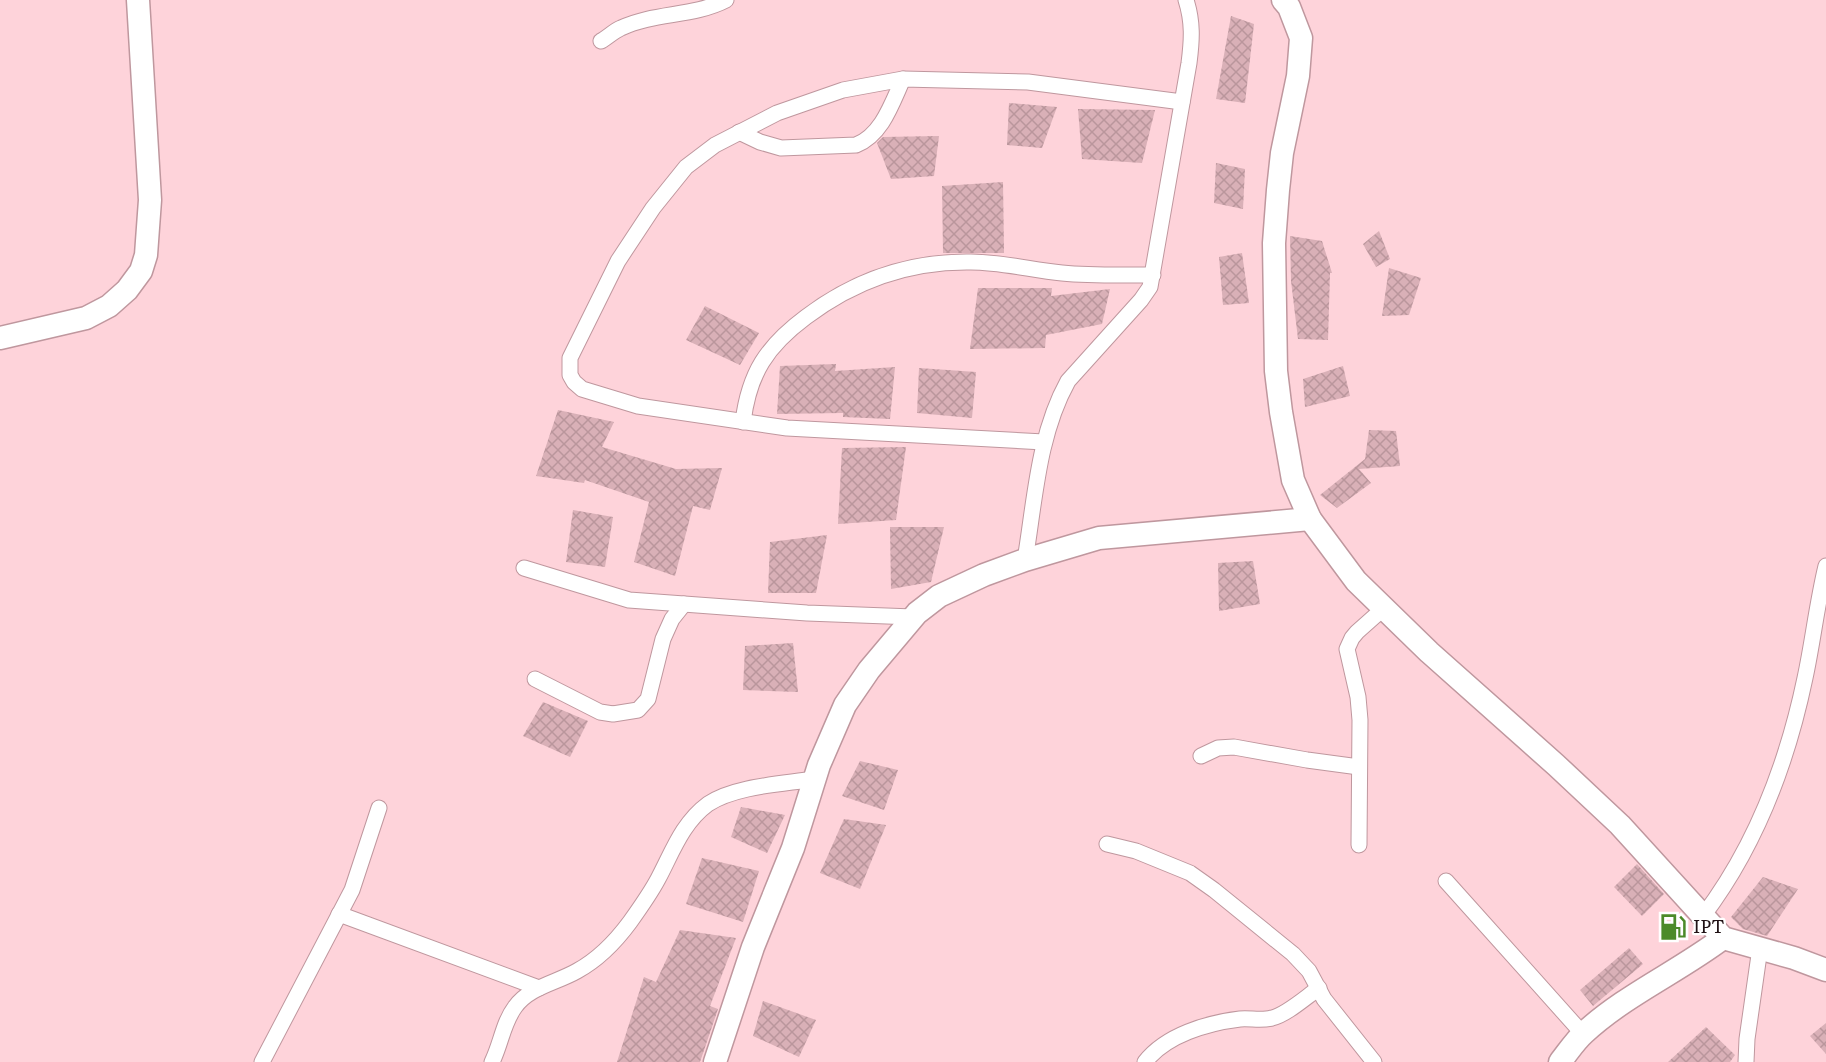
<svg xmlns="http://www.w3.org/2000/svg" width="1826" height="1062" font-family="Literata,serif">
	<defs>
		<pattern id="building-cross-hatch" width="8" height="8" patternUnits="userSpaceOnUse" patternTransform="scale(1.5)"><rect width="8" height="8" fill="#d9b0b7"/><path d="M0 0l8 8M0 8l8-8" fill="none" stroke="#ba969c"/></pattern>
	</defs>
	<rect width="100%" height="100%" fill="#fed3da"/>
	<g fill="url(#building-cross-hatch)">
		<polygon points="1231,16 1254,24 1245,103 1216,99"/>
		<polygon points="1009,103 1057,107 1042,148 1007,145"/>
		<polygon points="1078,109 1155,110 1142,163 1082,159"/>
		<polygon points="939,136 934,176 891,179 877,143 883,137"/>
		<polygon points="1216,163 1245,169 1243,209 1214,203"/>
		<polygon points="1003,182 1004,253 943,253 942,186"/>
		<polygon points="1379,231 1390,259 1376,267 1363,244"/>
		<polygon points="1290,236 1322,241 1332,273 1330,273 1328,340 1298,339 1291,281"/>
		<polygon points="1242,253 1249,303 1223,305 1219,257"/>
		<polygon points="1389,268 1421,278 1409,315 1382,316"/>
		<polygon points="978,288 1052,288 1051,296 1110,289 1102,324 1046,335 1045,348 970,349"/>
		<polygon points="705,306 759,333 740,365 686,340"/>
		<polygon points="836,364 835,371 895,367 890,419 843,417 843,413 777,414 780,366"/>
		<polygon points="1343,366 1350,396 1305,407 1303,379"/>
		<polygon points="919,368 976,372 972,418 917,413"/>
		<polygon points="558,410 614,422 602,447 676,469 722,468 710,510 693,506 675,576 634,562 649,502 585,480 584,483 536,476"/>
		<polygon points="1369,430 1396,431 1400,466 1359,469 1371,483 1337,508 1320,495 1365,459"/>
		<polygon points="906,447 896,520 838,524 842,448"/>
		<polygon points="573,510 613,517 605,567 566,562"/>
		<polygon points="890,527 944,527 931,582 891,589"/>
		<polygon points="827,535 816,593 768,593 770,542"/>
		<polygon points="1253,561 1260,604 1219,611 1218,563"/>
		<polygon points="793,643 798,692 743,690 745,646"/>
		<polygon points="543,702 588,721 570,757 523,736"/>
		<polygon points="860,761 898,770 884,810 842,796"/>
		<polygon points="741,807 785,815 767,853 731,837"/>
		<polygon points="844,819 886,825 860,889 820,873"/>
		<polygon points="702,858 759,871 743,922 686,904"/>
		<polygon points="1637,864 1664,894 1642,916 1614,887"/>
		<polygon points="1763,877 1798,889 1767,936 1743,929 1731,917"/>
		<polygon points="680,930 736,938 710,1006 718,1009 700,1062 617,1062 644,977 656,982"/>
		<polygon points="1629,948 1643,964 1593,1006 1580,990"/>
		<polygon points="763,1001 816,1020 799,1057 753,1036"/>
		<polygon points="1826,1023 1826,1054 1810,1036"/>
		<polygon points="1706,1027 1735,1055 1730,1062 1668,1062"/>
	</g>
	<g fill="none" stroke-linecap="round" stroke-linejoin="round">
		<defs>
			<g id="street">
				<path d="M601,41c7,-4 13,-10 20,-13 34,-16 72,-11 105,-28"/>
				<path d="M739,132l21,10 21,6 75,-3c26,-10 36,-42 47,-66"/>
				<path d="M743,422c6,-49 24,-76 63,-105 49,-37 103,-56 165,-55 30,0 61,8 91,11 30,3 60,2 91,2"/>
				<polyline points="1044,442 787,428 638,406 582,389 574,382 570,375 570,358 618,261 653,208 686,167 715,145 777,113 843,90 903,79 1028,82 1182,102"/>
				<path d="M1025,560c10,-60 13,-125 43,-179l73,-81 9,-13 39,-224c3,-23 4,-41 -3,-63"/>
				<polyline points="524,568 629,600 807,613 913,617"/>
				<polyline points="535,679 600,712 613,714 638,710 648,699 663,639 672,619 684,604"/>
				<polyline points="1201,756 1218,748 1234,747 1307,760 1359,767"/>
				<polyline points="1107,844 1136,851 1190,873 1214,890 1293,954 1309,971 1324,999 1374,1062"/>
				<polyline points="1359,845 1360,720 1358,697 1347,649 1352,638 1357,632 1384,608"/>
				<polyline points="1446,881 1583,1034"/>
				<polyline points="339,914 539,988"/>
				<path d="M1703,916c53,-70 84,-152 102,-238 8,-37 12,-75 21,-112"/>
				<polyline points="262,1062 352,890 379,808"/>
				<path d="M492,1062c9,-18 11,-39 23,-55 14,-20 41,-24 62,-36 22,-12 39,-30 53,-49 10,-14 20,-28 28,-43 14,-26 24,-56 50,-75 27,-18 75,-20 106,-25"/>
				<path d="M1145,1062c21,-27 62,-39 95,-43 10,-1 22,2 32,-1 14,-3 34,-21 47,-30"/>
				<polyline points="1746,1062 1747,1039 1760,948"/>
			</g>
			<g id="secondary">
				<polyline points="1283,0 1289,7 1301,38 1298,76 1282,153 1278,190 1274,243 1276,371 1281,412 1293,480 1310,519 1356,581 1429,652 1556,765 1620,825 1723,938 1794,958 1826,970"/>
				<polyline points="0,338 86,318 109,306 127,290 141,271 146,255 150,200 138,0"/>
				<polyline points="715,1062 753,947 793,848 819,765 845,705 869,670 917,613 939,596 984,575 1025,560 1099,538 1310,519"/>
				<path d="M1560,1062c8,-10 15,-21 24,-29 41,-38 94,-61 139,-95"/>
			</g>
		</defs>
		<use href="#street" stroke="#bf979e" stroke-width="17"/>
		<use href="#secondary" stroke="#bf979e" stroke-width="25"/>
		<use href="#street" stroke="#fff" stroke-width="15"/>
		<use href="#secondary" stroke="#fff" stroke-width="22"/>
	</g>
	<defs>
		<symbol id="fuel-bare" viewBox="-9 -9 18 18"><path d="M-5.5-6h7V0h2V4h1.3V-2.5L3-4.5l.8-.8L6-3V5H2.5V1h-1V6h-7ZM-4.2-4.7v3.2H.2V-4.7Z" fill="#4c8a29" stroke="#fff" stroke-width="2.5" paint-order="stroke"/></symbol>
	</defs>
	<g fill-rule="evenodd">
		<use href="#fuel-bare" x="1654" y="908" width="38" height="38"/>
	</g>
	<g text-anchor="middle" stroke-width="4.5" stroke-linejoin="round" paint-order="stroke">
		<g font-size="18" fill="#201215" stroke="#fff" text-anchor="start">
			<text x="1693" y="933">IPT</text>
		</g>
	</g>
</svg>
